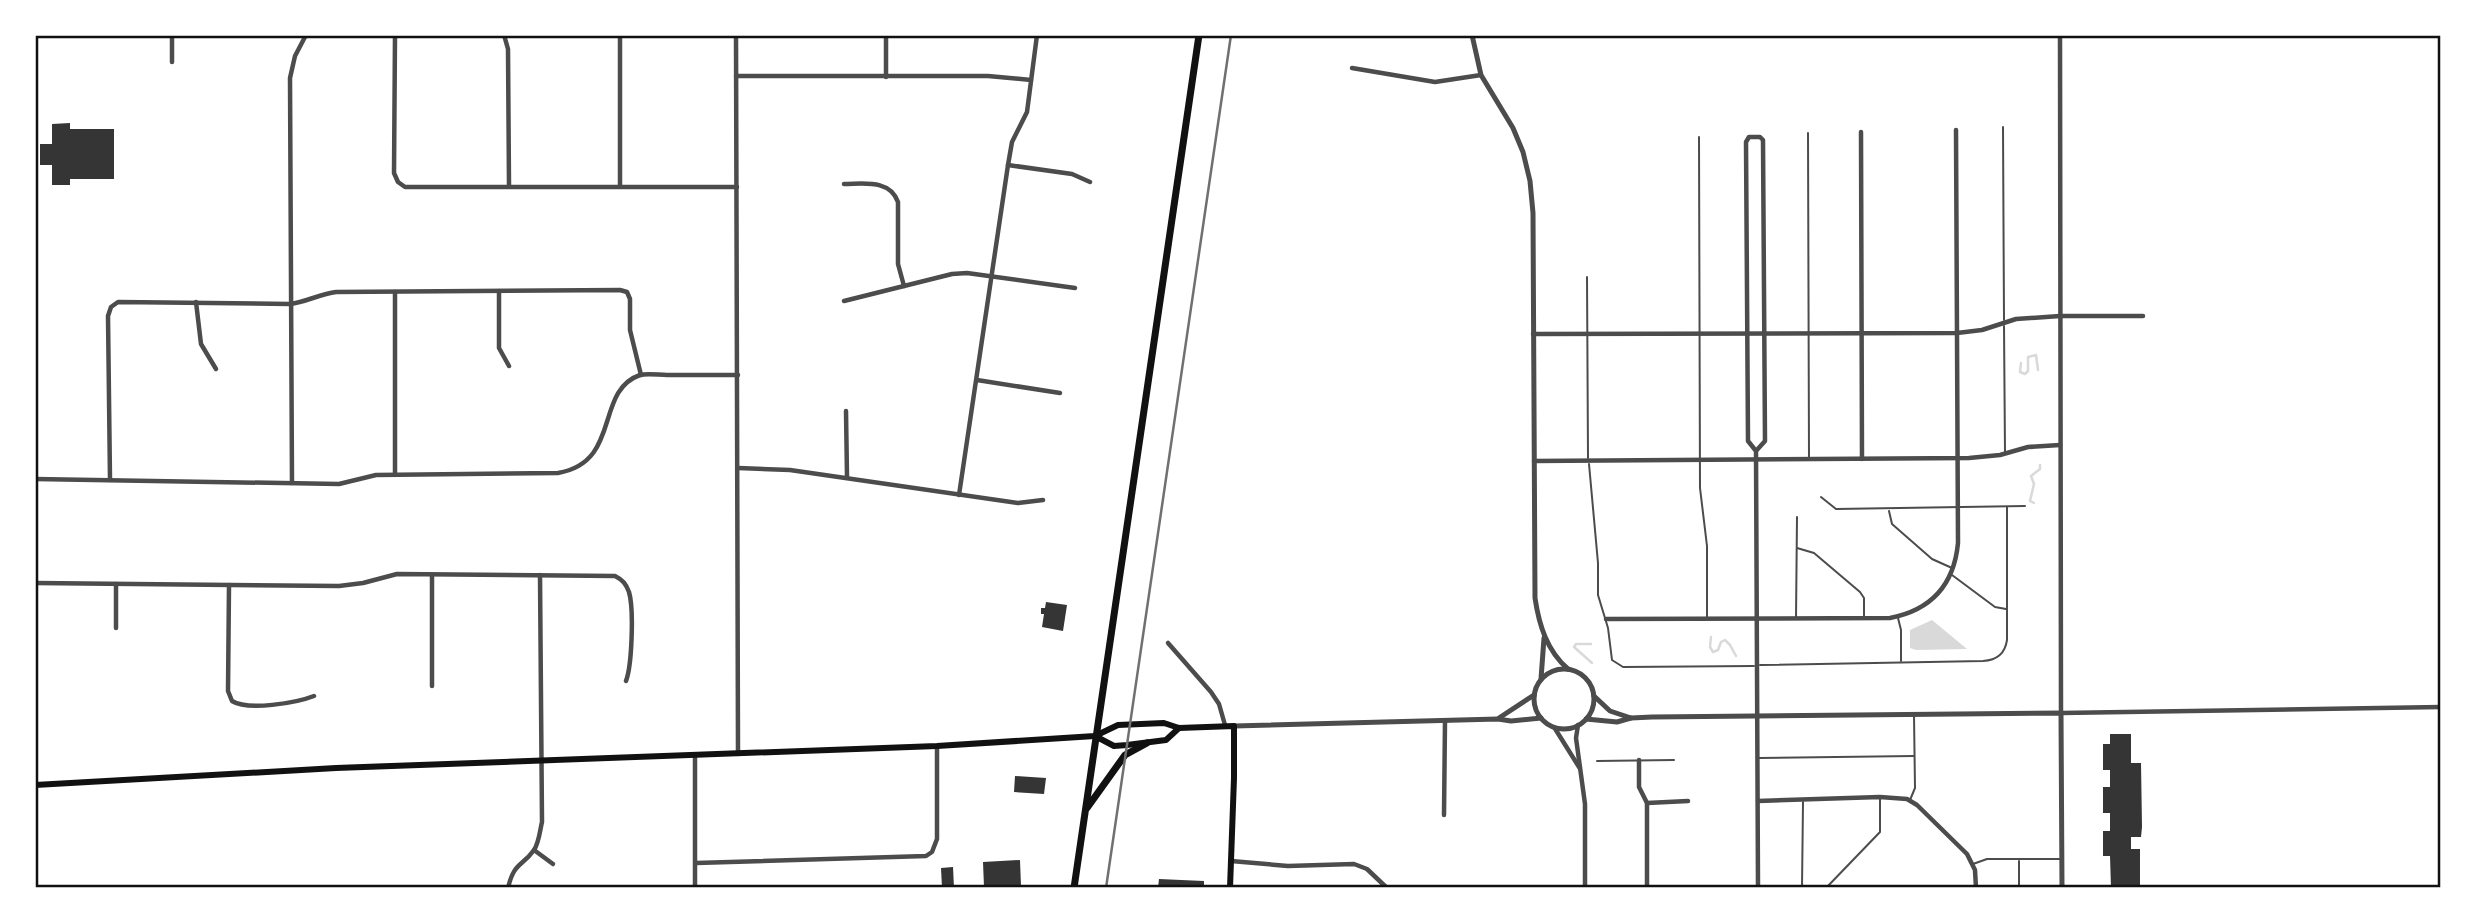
<svg xmlns="http://www.w3.org/2000/svg" width="2476" height="923" font-family="'Times New Roman',serif">
	<rect width="100%" height="100%" fill="#fff"/>
	<polygon fill="#d9d9d9" points="1932,620 1967,649 1916,650 1910,648 1910,630"/>
	<g fill="none" stroke-linecap="round" stroke-linejoin="round">
		<g stroke="#d9d9d9" stroke-width="2.5">
			<polyline points="2021,363 2020,372 2025,374 2028,371 2028,357 2036,355 2038,370"/>
			<polyline points="2034,503 2030,501 2034,484 2031,476 2040,469 2040,465"/>
			<polyline points="1711,637 1710,647 1713,652 1718,650 1721,642 1725,640 1730,645 1736,656"/>
			<polyline points="1591,644 1576,644 1574,647 1592,663"/>
		</g>
	</g>
	<g fill="#353535">
		<polygon points="70,123 70,129 114,129 114,179 70,179 70,185 52,185 52,165 40,165 40,144 52,144 52,124"/>
		<polygon points="1046,602 1067,605 1063,631 1042,627 1044,614 1041,614 1041,608 1045,608"/>
		<polygon points="2110,734 2131,734 2131,763 2141,763 2142,827 2141,837 2131,837 2131,849 2140,849 2140,888 2111,888 2110,856 2103,856 2103,831 2110,831 2110,813 2103,813 2103,787 2110,787 2110,770 2103,770 2103,744 2110,744"/>
		<polygon points="1015,776 1046,778 1044,794 1014,792"/>
		<polygon points="1020,860 1021,886 984,887 983,862"/>
		<polygon points="953,867 954,888 942,888 941,868"/>
		<polygon points="1159,879 1204,881 1204,888 1158,888"/>
	</g>
	<g fill="none" stroke-linecap="round" stroke-linejoin="round">
		<g stroke="#4c4c4c" stroke-width="2">
			<polyline points="2003,127 2004,320"/>
			<polyline points="1808,133 1809,458"/>
			<polyline points="1699,137 1700,488 1707,546 1707,619"/>
			<polyline points="1587,277 1588,458"/>
			<polyline points="2004,326 2005,453"/>
			<polyline points="1589,464 1598,563 1598,595 1608,628 1612,660 1623,667 1754,666"/>
			<polyline points="1821,497 1836,509 2025,506"/>
			<polyline points="1889,511 1892,524 1932,559 1952,568"/>
			<polyline points="1797,548 1814,553 1860,592 1864,598 1864,616"/>
			<polyline points="1952,575 1995,607 2006,609"/>
			<polyline points="1796,618 1797,517"/>
			<polyline points="1898,618 1901,630 1901,661"/>
			<path d="M1760,665l223,-4c14,-1 22,-7 24,-21v-133"/>
			<polyline points="1759,758 1914,756"/>
			<polyline points="1597,761 1674,760"/>
			<polyline points="1910,800 1915,788 1914,715"/>
			<polyline points="1973,864 1987,859 2061,859"/>
			<polyline points="1802,888 1803,802"/>
			<polyline points="1826,888 1880,832 1880,799"/>
			<polyline points="2019,888 2019,861"/>
		</g>
		<g stroke="#4c4c4c" stroke-width="4.5">
			<polyline points="395,35 394,173 398,182 405,187 737,187"/>
			<polyline points="504,35 508,49 509,186"/>
			<polyline points="620,35 620,186"/>
			<polyline points="736,35 738,754"/>
			<polyline points="886,35 886,77"/>
			<polyline points="2060,35 2061,713 2441,707"/>
			<polyline points="172,62 172,35"/>
			<polyline points="1352,68 1435,82 1481,75"/>
			<polyline points="736,76 988,76 1031,80"/>
			<polyline points="1861,132 1862,459"/>
			<polyline points="1008,165 1072,174 1090,182"/>
			<path d="M844,184c20,0 46,-5 54,18v62l6,22"/>
			<polyline points="499,291 499,348 509,366"/>
			<polyline points="395,292 395,474"/>
			<polyline points="844,301 952,274 967,273 1075,288"/>
			<polyline points="196,302 201,344 216,369"/>
			<polyline points="1533,334 1957,333 1982,330 2016,319 2060,316 2143,316"/>
			<polyline points="977,380 1060,393"/>
			<polyline points="846,411 847,477"/>
			<polyline points="1756,451 1765,441 1763,140 1760,137 1749,137 1746,142 1748,441 1756,451 1758,888"/>
			<polyline points="1534,461 1969,458 2000,455 2028,447 2060,445"/>
			<polyline points="738,468 790,470 1018,503 1043,500"/>
			<path d="M35,479l304,5 37,-9 182,-2c64,-11 36,-82 82,-98 7,-2 19,0 27,0 23,0 47,0 71,0"/>
			<path d="M110,480l-2,-164 3,-9 7,-5 172,2c16,-2 30,-10 46,-12l284,-2 7,2 3,7v31l11,45"/>
			<polyline points="292,483 290,78 295,56 306,35"/>
			<polyline points="959,495 1008,165 1012,142 1027,112 1037,35"/>
			<polyline points="432,575 432,686"/>
			<path d="M35,583l304,3 24,-3 34,-9 218,2c8,4 11,8 14,16 5,17 3,73 -3,89"/>
			<polyline points="116,584 116,628"/>
			<path d="M229,585l-1,106 4,10c16,10 64,2 82,-5"/>
			<path d="M1606,619l284,-1c41,-8 64,-33 68,-75l-2,-413"/>
			<polyline points="1168,643 1211,692 1219,704 1225,725"/>
			<polyline points="1578,725 1576,738 1585,804 1585,888"/>
			<polyline points="1554,727 1579,767"/>
			<polyline points="695,755 695,888"/>
			<polyline points="1639,760 1639,787 1647,803 1647,888"/>
			<polyline points="1758,801 1880,797 1907,799 1917,805 1967,854 1975,870 1976,888"/>
			<polyline points="1647,803 1688,801"/>
			<polyline points="1444,815 1445,721"/>
			<polyline points="534,850 553,864"/>
			<polyline points="1231,861 1288,866 1354,864 1367,869 1387,888"/>
			<polyline points="696,863 926,856 932,852 937,839 937,746"/>
			<path d="M508,888c6,-26 14,-21 26,-38 5,-7 6,-20 8,-28l-2,-247"/>
		</g>
		<g stroke="#4c4c4c" stroke-width="5">
			<path d="M1472,35l9,40 32,53 10,24 7,29 3,32 2,385c4,27 12,53 33,71"/>
			<circle cx="1564" cy="699" r="30"/>
			<polyline points="1541,679 1544,638"/>
			<polyline points="1594,696 1610,711 1631,718"/>
			<polyline points="1499,718 1534,695"/>
			<polyline points="1586,719 1617,722 1631,718 1652,717 2061,713 2062,888"/>
			<polyline points="1234,726 1498,719 1511,721 1541,718"/>
		</g>
		<g stroke="#111" stroke-width="6">
			<polyline points="1095,736 1114,746 1127,745 1166,740 1179,728"/>
			<polyline points="35,785 336,768 937,746 1095,736 1118,725 1164,723 1179,728 1234,726 1234,778 1230,888"/>
		</g>
		<g stroke="#111" stroke-width="7">
			<polyline points="1087,808 1125,755 1147,743"/>
			<polyline points="1074,888 1199,35"/>
		</g>
		<polyline stroke="#707070" stroke-width="2.5" points="1106,888 1231,35"/>
	</g>
	<rect width="2476" height="923" fill="none" stroke="#ffffff" stroke-width="74"/>
	<rect x="37" y="37" width="2402" height="849" fill="none" stroke="#111" stroke-width="2.5"/>
</svg>
